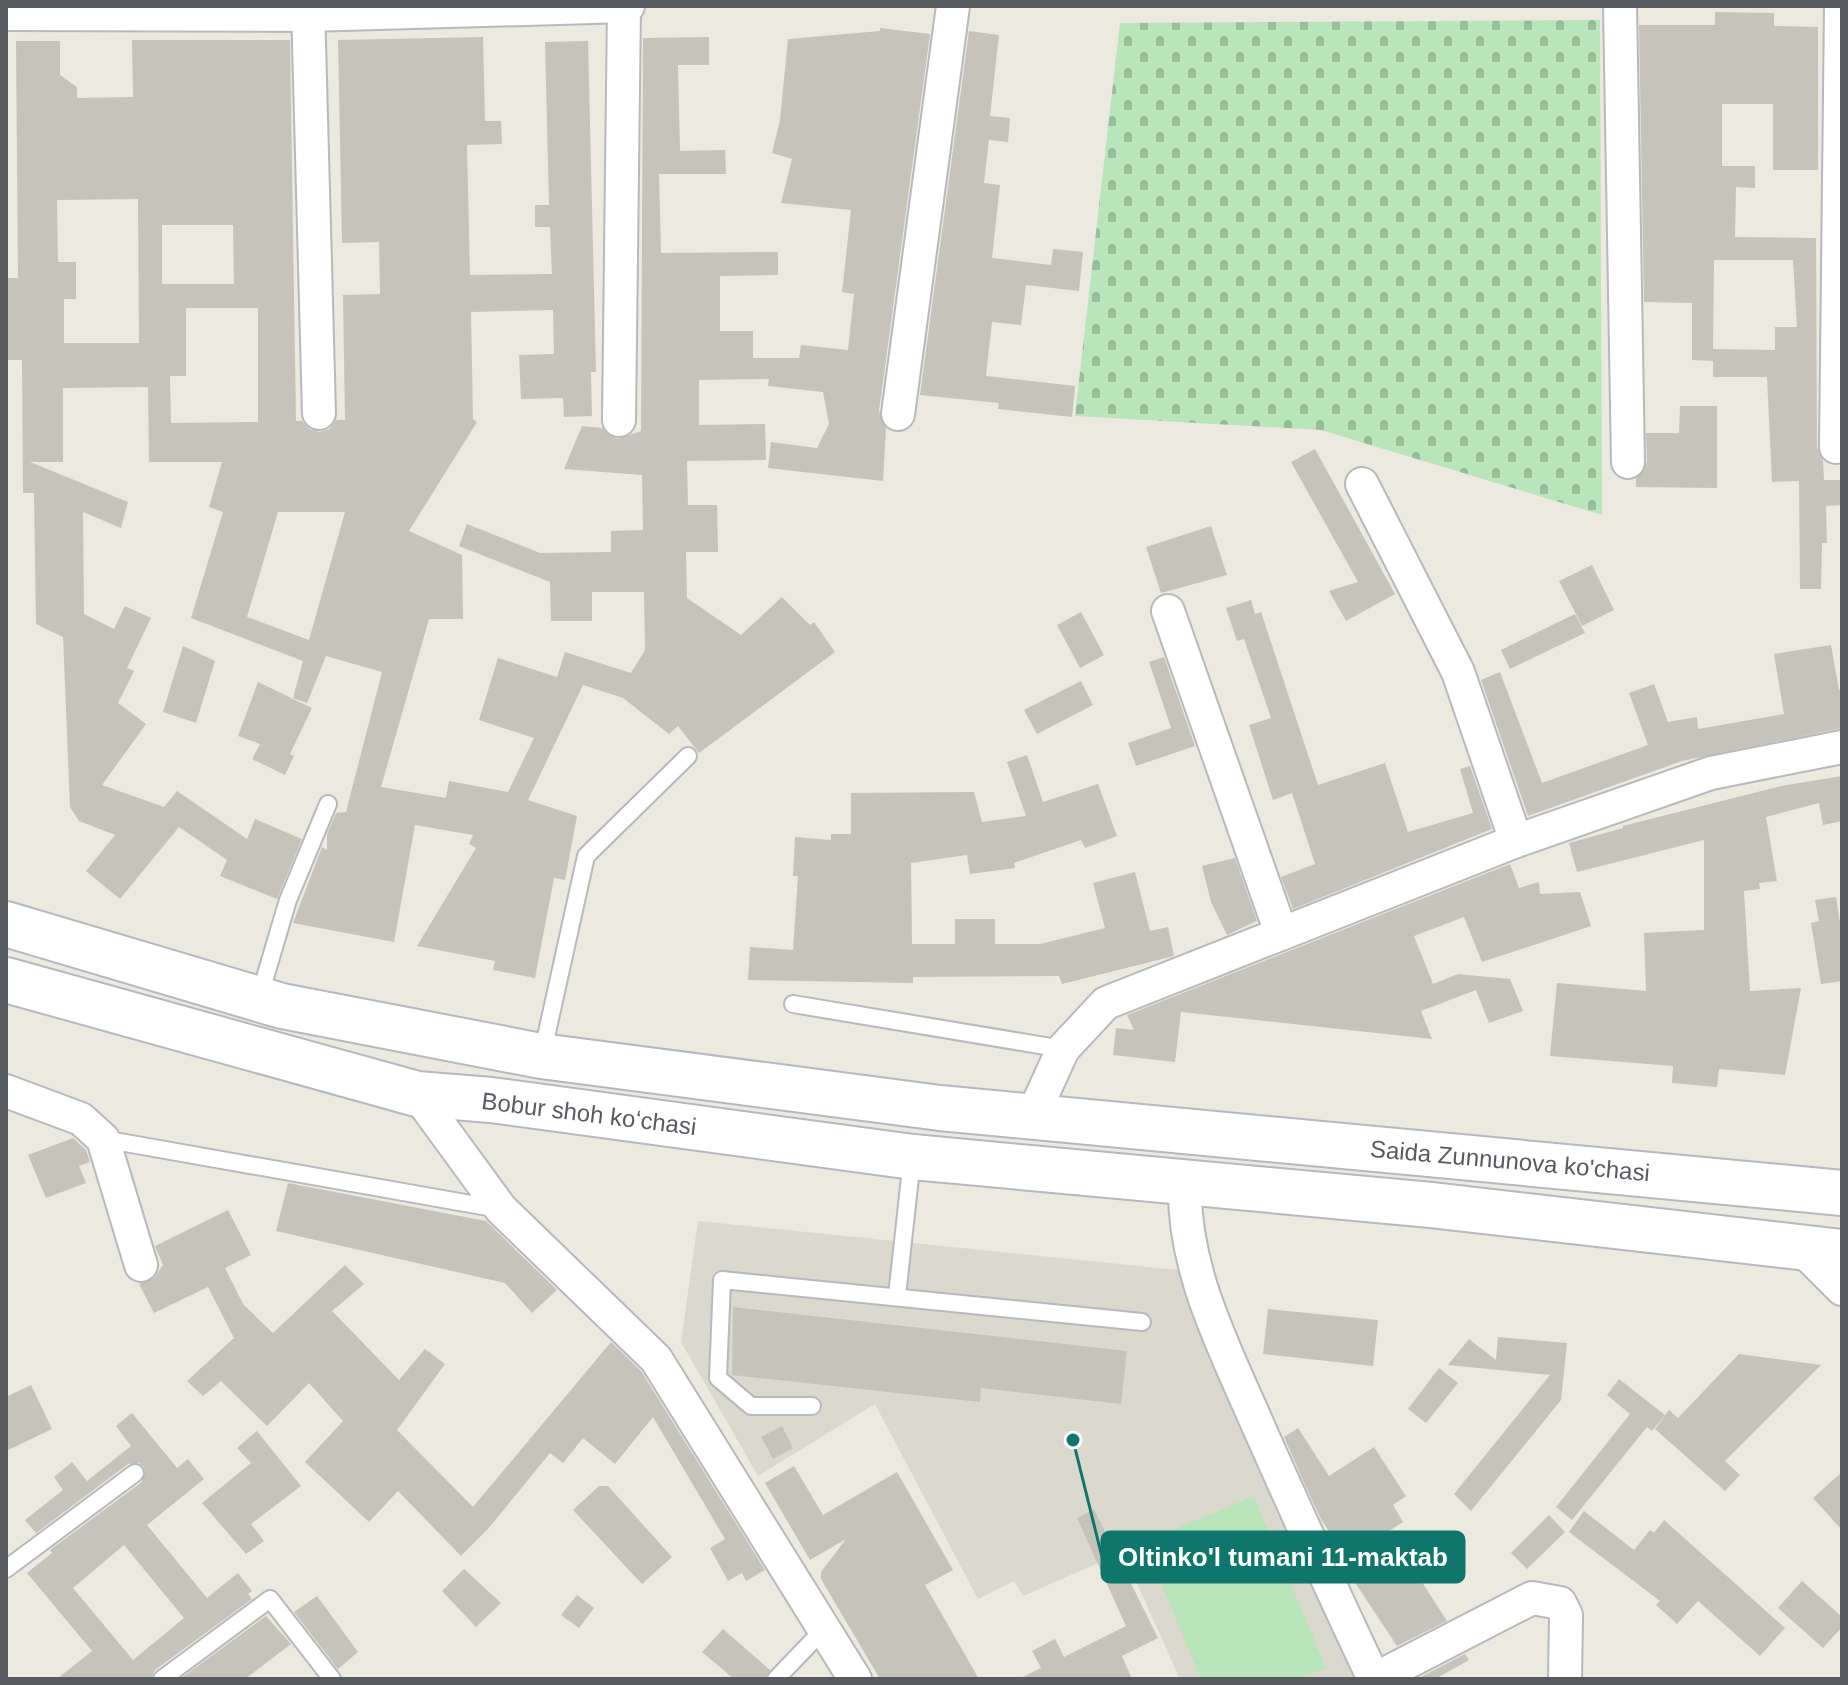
<svg xmlns="http://www.w3.org/2000/svg" width="1848" height="1685" font-family="Helvetica,sans-serif">
	<defs>
		<pattern id="cemetery-stones" width="16" height="16" patternUnits="userSpaceOnUse" patternTransform="scale(2)"><rect width="16" height="16" fill="#b8e5ba"/><path d="M2 7V4a2 2 0 0 1 4 0v3zM10 15v-3a2 2 0 0 1 4 0v3z" fill="#98bd9b"/></pattern>
	</defs>
	<rect width="100%" height="100%" fill="#ece9de"/>
	<polygon fill="#dbd8cd" points="698,1221 1178,1270 1357,1679 1180,1679 1123,1552 1023,1596 1014,1581 978,1599 875,1404 758,1476 681,1342"/>
	<polygon fill="#b8e5ba" points="1254,1496 1326,1668 1299,1679 1201,1679 1144,1542"/>
	<polygon fill="url(#cemetery-stones)" points="1600,20 1602,515 1321,430 1075,416 1120,23"/>
	<g fill="#c6c3bb" fill-rule="evenodd">
		<path d="M1715,12l59,1v13l44,1v143h-45v-66h-51v62h33v22l-19,-1 -1,50 81,1 1,209 6,13 1,20h18v25l-16,1 1,37h-5l-1,46h-21l-1,-108 -27,1 -5,-105h-54v-16l-21,-1v-57l-48,-1 -5,-277h76zM1714,260h79l4,67h-22v23l-62,-1z"/>
		<path d="M880,28l50,6 -51,377 7,17 -3,53 -115,-13 3,-26 46,6 12,-24 -6,-32 -55,-6 1,-7 -70,1v45l66,-1 1,36 -79,1 1,44h29l1,47h-32l1,46 54,37 41,-38 28,28 4,-3 21,30 -136,101 -21,-27 -9,8 -46,-36 -40,-13 -55,115 49,16 -12,64 -11,-2 -19,100 -42,-8 2,-9 -78,-15 59,-98 -7,-4 4,-9 -58,-10 -21,117 -101,-19 29,-76 5,3v-16l9,-21 10,-1 36,-140 -56,-16 -19,47 -14,-5 10,-37 -112,-43 32,-106 -14,-5 13,-45h-73l-1,-75 -85,1v74h-33l98,40 -7,26 -38,-16 1,102 30,15 11,-23 26,12 -24,50 7,3 -16,32 28,21 -44,61 62,22 13,-16 70,48 8,-20 47,20 -25,60 -57,-23 7,-16 -48,-33 -59,72 -34,-28 29,-36 -36,-14 -9,-14 -7,-170 -27,-13 -2,-131h-11l-1,-133h-16v-82h12l-2,-237h44v34l17,12v11l56,-1 -1,-57h158l6,381h6l7,8 10,3 11,-3 6,-9h9l-2,-125 37,-1 -1,-52 -37,1 -4,-203 145,-3 2,84h16l1,23 -35,1 3,130 82,-1 -2,-47h-15v-22h14l-4,-163 43,-1 8,331h-5l1,44 -28,1 -1,-19 -42,1 -2,-44 35,-1 -1,-44 -82,2 2,107 4,3 -68,109 53,24 1,64h-34l-48,168 65,11 3,-17 59,11 26,-54 -55,-18 19,-62 59,19 8,-25 66,21 14,-23 -1,-58h-52v29h-41l-1,-39 -91,-36 8,-22 73,29 71,-1v-21l32,-1 -1,-55 -78,-6 18,-43 20,2 16,11 23,-8 2,-393 66,-1v28h-31l2,86 45,-1 1,24h-67l2,79 117,-1v23l-58,1v55h33v27h46l2,-13 47,5 6,-56 -12,-2 9,-82 -70,-7 11,-44 -20,-6 8,-33 8,-81 92,-8zM138,199l1,144h-75v-44h12v-37h-18l-1,-62zM162,225h71l1,59h-72zM186,308h72v114l-87,1 -1,-47h16zM278,512h67l-36,128 -62,-23z"/>
		<polygon points="969,31 999,35 990,116 1010,118 1008,142 989,140 984,183 1000,185 992,258 1051,265 1053,249 1083,252 1079,291 1026,285 1021,325 992,322 986,376 1075,386 1072,417 998,409 999,403 920,395"/>
		<polygon points="1680,406 1717,406 1717,488 1636,487 1636,479 1647,462 1646,433 1679,433"/>
		<polygon points="1315,449 1395,594 1346,621 1329,591 1358,582 1291,462"/>
		<polygon points="1211,526 1227,575 1161,593 1146,547"/>
		<polygon points="1592,565 1614,610 1582,626 1559,581"/>
		<polygon points="1251,600 1255,614 1261,612 1318,785 1385,763 1408,832 1473,813 1460,769 1470,766 1492,829 1293,909 1281,877 1315,864 1292,793 1273,800 1249,725 1271,718 1244,639 1237,641 1226,608"/>
		<polygon points="1081,612 1104,655 1080,668 1057,625"/>
		<polygon points="1575,614 1585,633 1510,669 1501,650"/>
		<polygon points="1831,645 1839,690 1842,689 1842,728 1682,761 1528,816 1481,680 1500,672 1542,783 1648,745 1629,693 1654,684 1668,722 1697,717 1698,729 1784,714 1774,654"/>
		<polygon points="183,646 215,661 196,723 163,712"/>
		<polygon points="1164,657 1195,746 1136,766 1128,743 1171,728 1149,662"/>
		<polygon points="1081,681 1093,705 1037,734 1024,710"/>
		<polygon points="258,682 312,708 290,754 294,756 285,775 252,759 260,744 238,736"/>
		<polygon points="1027,755 1043,802 1098,784 1117,836 1085,848 1081,840 1014,863 1015,868 970,874 967,855 911,863 912,944 955,944 955,919 995,919 995,944 1040,944 1105,928 1093,883 1135,872 1150,931 1168,927 1174,956 1062,984 1059,976 913,977 913,983 748,980 750,947 793,950 798,876 793,876 795,837 831,840 831,834 851,834 851,793 974,792 982,822 1026,816 1007,762"/>
		<polygon points="1842,776 1842,821 1823,825 1819,803 1766,817 1777,881 1759,883 1760,889 1744,891 1750,991 1801,988 1785,1075 1719,1069 1717,1087 1672,1083 1673,1066 1550,1056 1557,983 1646,991 1644,933 1704,930 1704,840 1577,872 1569,843 1623,828 1623,826 1781,786"/>
		<polygon points="1235,858 1257,921 1227,935 1211,902 1202,866"/>
		<polygon points="1510,864 1519,888 1539,882 1540,894 1580,892 1591,926 1482,962 1464,917 1414,936 1433,984 1458,974 1510,979 1523,1011 1489,1023 1476,990 1421,1011 1432,1039 1181,1012 1175,1062 1113,1055 1116,1028 1134,1030 1127,1015"/>
		<polygon points="1836,897 1842,935 1842,981 1821,984 1811,923 1819,921 1815,900"/>
		<polygon points="73,1138 86,1150 90,1162 79,1166 86,1183 46,1198 28,1155"/>
		<polygon points="288,1183 486,1221 557,1290 532,1313 505,1283 276,1231"/>
		<polygon points="228,1210 251,1255 225,1268 243,1304 273,1333 345,1265 364,1284 332,1311 399,1380 425,1349 445,1364 397,1430 473,1507 611,1342 641,1371 765,1570 746,1581 742,1573 728,1581 710,1548 725,1539 653,1417 615,1464 583,1438 563,1463 550,1453 488,1529 461,1556 398,1491 369,1522 305,1462 343,1421 309,1383 267,1426 221,1381 203,1396 187,1381 234,1338 208,1287 154,1313 139,1284 154,1278 163,1265 155,1246"/>
		<polygon points="733,1307 1127,1351 1121,1404 981,1388 980,1402 732,1375"/>
		<polygon points="1268,1309 1378,1320 1373,1366 1263,1354"/>
		<polygon points="1498,1337 1567,1343 1561,1400 1471,1511 1454,1494 1550,1375 1448,1365 1469,1339 1496,1360"/>
		<polygon points="1739,1354 1821,1365 1725,1461 1740,1475 1725,1491 1655,1429 1669,1410 1678,1418"/>
		<polygon points="1439,1368 1458,1383 1426,1423 1408,1409"/>
		<polygon points="1619,1379 1665,1415 1652,1431 1647,1427 1572,1520 1556,1507 1630,1414 1607,1395"/>
		<polygon points="31,1385 52,1429 6,1451 6,1397"/>
		<path d="M132,1413l45,55 11,-9 16,20 -57,46 60,73 31,-25 14,18 -4,3 4,5 -97,71 -4,9h-94l35,-28 -65,-78 25,-20 -2,-3 92,-68 2,-15 -5,-4 -11,1 -92,69 -11,-13 38,-30 -9,-13 18,-15 15,19 44,-35 -15,-20zM124,1545l60,73 -51,42 -60,-72z"/>
		<polygon points="782,1426 793,1448 773,1459 761,1437"/>
		<polygon points="1298,1428 1329,1476 1374,1447 1406,1496 1393,1505 1403,1522 1389,1531 1447,1621 1397,1646 1350,1575 1355,1572 1321,1519 1305,1485 1284,1437"/>
		<polygon points="257,1431 301,1486 251,1524 264,1541 246,1554 202,1503 251,1463 237,1448"/>
		<polygon points="794,1466 823,1515 897,1472 953,1570 925,1585 979,1679 880,1679 821,1579 821,1572 846,1539 810,1560 765,1483"/>
		<polygon points="1842,1472 1842,1530 1813,1498"/>
		<polygon points="599,1486 608,1486 672,1557 642,1584 573,1510"/>
		<polygon points="1094,1509 1158,1638 1122,1656 1132,1679 1019,1679 1041,1668 1032,1651 1055,1639 1064,1657 1126,1626 1077,1518"/>
		<polygon points="1584,1511 1634,1550 1650,1530 1654,1533 1664,1520 1785,1628 1760,1656 1698,1601 1677,1624 1656,1605 1660,1601 1569,1532"/>
		<polygon points="1549,1515 1565,1532 1527,1569 1511,1553"/>
		<polygon points="464,1569 501,1603 476,1627 442,1591"/>
		<polygon points="1802,1581 1842,1617 1842,1627 1823,1648 1778,1608"/>
		<polygon points="577,1595 594,1608 579,1628 561,1615"/>
		<polygon points="317,1596 358,1652 338,1669 294,1612"/>
		<polygon points="266,1616 291,1644 245,1679 180,1679"/>
		<polygon points="723,1629 770,1670 765,1679 734,1679 702,1652"/>
		<polygon points="1465,1654 1469,1660 1435,1679 1417,1679"/>
	</g>
	<g fill="none" stroke-linecap="round" stroke-linejoin="round">
		<defs>
			<g id="lane">
				<polyline points="259,998 288,900 328,804"/>
				<polyline points="793,1004 1063,1049"/>
				<polyline points="542,1055 586,856 688,756"/>
				<polyline points="103,1139 499,1209"/>
				<polyline points="897,1296 912,1159"/>
				<polyline points="812,1406 751,1406 718,1378 722,1280 1142,1322"/>
				<polyline points="6,1569 135,1473"/>
				<polyline points="162,1679 270,1599 332,1679"/>
				<polyline points="776,1679 823,1630"/>
			</g>
			<g id="street">
				<polyline points="308,6 319,413"/>
				<polyline points="1620,6 1628,462"/>
				<polyline points="6,14 308,15 628,6"/>
				<polyline points="898,414 953,6"/>
				<polyline points="619,420 624,6"/>
				<polyline points="1836,447 1841,6"/>
				<polyline points="1362,484 1458,672 1516,841"/>
				<polyline points="1168,611 1281,933"/>
				<polyline points="6,1091 81,1119 103,1139 141,1265"/>
				<polyline points="417,1094 501,1209 656,1359 855,1679"/>
				<polyline points="1032,1117 1063,1049 1106,1003 1516,841 1711,773 1842,747"/>
				<path d="M1185,1182c-3,88 41,169 75,248 37,83 75,167 114,249"/>
				<polyline points="1800,1247 1842,1289"/>
				<polyline points="1375,1679 1532,1598 1560,1603 1566,1615 1565,1679"/>
			</g>
			<g id="secondary">
				<polyline points="6,924 282,1006 541,1056 940,1108 1842,1193"/>
				<polyline points="6,980 417,1094 491,1100 913,1157 1431,1205 1842,1252"/>
			</g>
		</defs>
		<use href="#lane" stroke="#b6b9be" stroke-width="20"/>
		<use href="#street" stroke="#b6b9be" stroke-width="36"/>
		<use href="#secondary" stroke="#b4b8bf" stroke-width="48"/>
		<use href="#lane" stroke="#fff" stroke-width="16"/>
		<use href="#street" stroke="#fff" stroke-width="32"/>
		<use href="#secondary" stroke="#fff" stroke-width="44"/>
	</g>
	<g text-anchor="middle" stroke-width="8" stroke-linejoin="round" paint-order="stroke">
		<g font-size="24" fill="#575b60" stroke="#fff">
			<text transform="translate(589 1114) rotate(7)" y="8">Bobur shoh koʻchasi</text>
			<text transform="translate(1510 1161) rotate(5)" y="8">Saida Zunnunova ko'chasi</text>
		</g>
	</g>
	<path fill="none" stroke="#0f766e" stroke-width="3" d="M1073 1440L1102 1557"/>
	<circle fill="#0f766e" stroke="#fff" stroke-width="3" cx="1073" cy="1440" r="8"/>
	<rect fill="#0f766e" stroke="#0f766e" stroke-width="3" x="1102" y="1532" width="362" height="50" rx="8"/>
	<g font-size="26" text-anchor="middle" font-weight="bold" fill="#fff">
		<text x="1283" y="1566">Oltinko'l tumani 11-maktab</text>
	</g>
	<rect width="1848" height="1685" fill="none" stroke="#575b60" stroke-width="16"/>
</svg>
